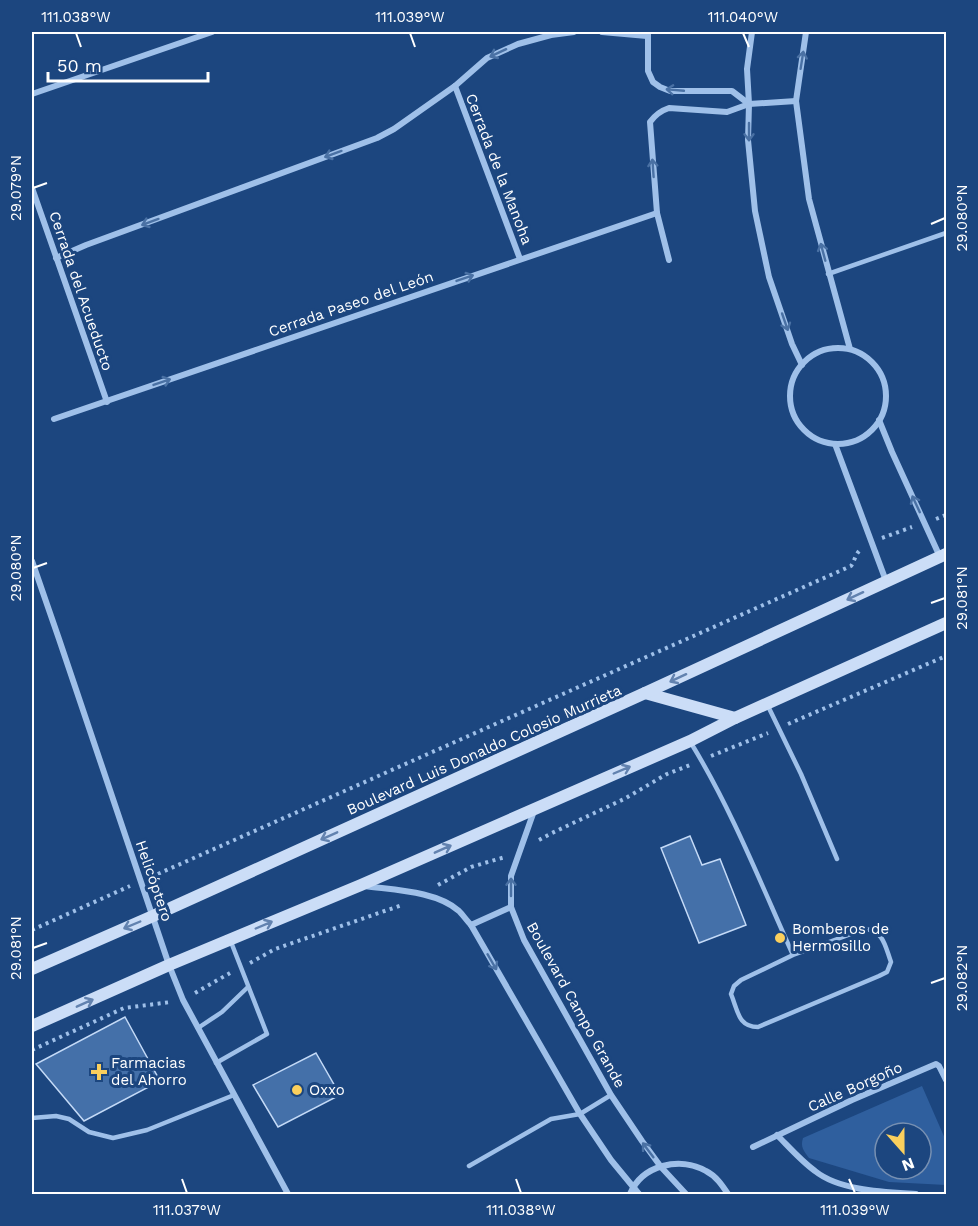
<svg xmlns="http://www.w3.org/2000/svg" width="978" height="1226" font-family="'Work Sans',sans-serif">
	<rect width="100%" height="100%" fill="#1c467f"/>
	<path fill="#2f5f9e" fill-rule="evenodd" d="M922,1086l24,55v44l-57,-3 -80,-24c-5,-7 -9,-11 -6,-20zM885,1133h36v36h-36z"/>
	<g fill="#4470a9" stroke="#c4daf7" stroke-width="1.5">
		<polygon points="690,836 702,865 720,859 746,925 699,943 661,848"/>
		<polygon points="125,1017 160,1081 84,1121 36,1064"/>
		<polygon points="316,1053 340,1095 278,1127 253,1085"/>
	</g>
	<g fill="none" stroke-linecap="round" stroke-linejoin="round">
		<g stroke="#9fc0e9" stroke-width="4" stroke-dasharray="3 4.5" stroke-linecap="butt">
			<polyline points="936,519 946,515"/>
			<polyline points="882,538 912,527"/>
			<polyline points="788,724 946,656"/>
			<polyline points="711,756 768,733"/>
			<polyline points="539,840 552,833 624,799 667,774 690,765"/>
			<path d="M151,877l700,-311c4,-6 4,-11 9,-16"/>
			<polyline points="438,885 471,867 505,857"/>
			<polyline points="32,930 130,886"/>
			<polyline points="250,963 275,949 402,905"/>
			<polyline points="195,993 230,973"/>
			<polyline points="32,1050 124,1008 171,1002"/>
		</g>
		<g stroke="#9fc0e9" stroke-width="4.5">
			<polyline points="828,274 946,233"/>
			<polyline points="767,704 801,774 837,859"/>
			<path d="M691,743c41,67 70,141 102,212l-52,25 -7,6 -3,8c7,17 7,33 27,33l121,-51 8,-4 4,-10c-6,-16 -7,-31 -26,-33l-72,26"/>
			<polyline points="198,1028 222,1012 248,987"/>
			<polyline points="216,1063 267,1034 231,942"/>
			<polyline points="32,1118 56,1116 69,1119 89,1132 113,1138 147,1130 234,1095"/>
			<polyline points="469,1166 551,1119 580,1114 611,1095"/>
		</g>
		<g stroke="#9fc0e9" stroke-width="6">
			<polyline points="602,32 647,36"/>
			<polyline points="648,32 648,71 653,82 660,87 670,91 732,91 749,104"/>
			<polyline points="752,32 747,69 749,104 748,140 755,211 769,277 792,344 802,365"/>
			<polyline points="806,32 796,101 809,199 850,349"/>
			<polyline points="455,86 520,259"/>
			<polyline points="32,94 212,32"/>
			<polyline points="32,188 107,402"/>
			<polyline points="56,258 86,245 377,138 394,129 455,86 487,58 518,44 551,35 574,32"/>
			<path d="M669,260l-12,-47 -7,-91c5,-7 10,-11 19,-14l58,4 22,-8 47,-3"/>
			<circle cx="838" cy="396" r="48"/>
			<polyline points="54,419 657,213"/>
			<polyline points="879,420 892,452 940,557"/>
			<polyline points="835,444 886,581"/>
			<polyline points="32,561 59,639 169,965 183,1000 288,1194"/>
			<polyline points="534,811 511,876 511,907 524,940 611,1095 642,1141 661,1167 686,1194"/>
			<path d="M365,886c28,4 72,5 94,25 4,4 8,10 12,14l109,189 31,46 28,34"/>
			<polyline points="471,925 511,907"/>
			<path d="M777,1135c12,12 24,26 38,36 25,20 70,21 101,23"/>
			<polyline points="753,1147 852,1100 936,1064 939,1066 946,1080"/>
			<path d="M630,1194c12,-29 50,-38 76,-23 10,5 16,14 22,23"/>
		</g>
		<g stroke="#cbddf7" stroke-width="12">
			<polyline points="645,693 735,718"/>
			<polyline points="32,969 153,916 645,693 946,554"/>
			<polyline points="32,1026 169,965 361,885 690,741 735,718 946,623"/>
		</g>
	</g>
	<defs><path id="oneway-shaft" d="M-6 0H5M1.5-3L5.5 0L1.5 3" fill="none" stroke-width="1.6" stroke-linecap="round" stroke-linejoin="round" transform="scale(1.5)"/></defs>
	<g stroke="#4a71a4">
		<use href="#oneway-shaft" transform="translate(498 53) rotate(155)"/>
		<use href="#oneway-shaft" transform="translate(802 60) rotate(-81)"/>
		<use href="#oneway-shaft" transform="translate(675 90) rotate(-175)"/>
		<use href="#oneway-shaft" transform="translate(749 132) rotate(90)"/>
		<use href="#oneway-shaft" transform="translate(333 154) rotate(160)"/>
		<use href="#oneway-shaft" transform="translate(653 168) rotate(-94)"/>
		<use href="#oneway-shaft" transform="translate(150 222) rotate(160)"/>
		<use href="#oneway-shaft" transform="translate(823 252) rotate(-105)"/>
		<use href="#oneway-shaft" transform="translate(465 278) rotate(-19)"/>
		<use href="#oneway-shaft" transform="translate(785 322) rotate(71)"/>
		<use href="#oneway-shaft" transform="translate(162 382) rotate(-19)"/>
		<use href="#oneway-shaft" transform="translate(916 504) rotate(-115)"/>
		<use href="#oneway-shaft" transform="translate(511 887) rotate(-90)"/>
		<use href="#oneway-shaft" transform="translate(492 962) rotate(60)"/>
		<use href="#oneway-shaft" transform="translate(648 1150) rotate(-127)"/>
	</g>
	<g stroke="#6282af">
		<use href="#oneway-shaft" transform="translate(855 596) rotate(155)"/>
		<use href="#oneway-shaft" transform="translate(678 678) rotate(155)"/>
		<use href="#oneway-shaft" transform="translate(622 770) rotate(-23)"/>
		<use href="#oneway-shaft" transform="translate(329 836) rotate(156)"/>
		<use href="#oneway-shaft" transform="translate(443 849) rotate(-24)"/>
		<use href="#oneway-shaft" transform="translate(132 925) rotate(157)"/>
		<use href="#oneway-shaft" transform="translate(264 925) rotate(-23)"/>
		<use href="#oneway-shaft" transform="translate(85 1003) rotate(-24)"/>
	</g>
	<path fill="none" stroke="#fff" stroke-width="2" d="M76,33l5,14M410,33l5,14M743,33l6,14M33,188l14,-5M931,224l14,-6M33,568l14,-5M931,603l14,-5M33,948l14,-5M931,983l14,-5M182,1179l5,14M516,1179l5,14M849,1179l6,14"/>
	<g fill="#facf5d" stroke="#1c467f" stroke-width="2">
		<circle cx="780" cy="938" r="6"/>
		<path d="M96 1063h6v6h6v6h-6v6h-6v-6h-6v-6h6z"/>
		<circle cx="297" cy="1090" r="6"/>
	</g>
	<g text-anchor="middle" stroke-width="6" stroke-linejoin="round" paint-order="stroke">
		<g font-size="15" fill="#fff" stroke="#1c467f">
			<text transform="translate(499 169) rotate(69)" y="5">Cerrada de la Manoha</text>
			<text transform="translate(81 291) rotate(71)" y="5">Cerrada del Acueducto</text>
			<text transform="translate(351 304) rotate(-19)" y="5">Cerrada Paseo del León</text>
			<text transform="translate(484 750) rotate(-24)" y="5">Boulevard Luis Donaldo Colosio Murrieta</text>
			<text transform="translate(154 881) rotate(71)" y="5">Helicóptero</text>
			<text transform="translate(576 1005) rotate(61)" y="5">Boulevard Campo Grande</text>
			<text transform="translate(855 1087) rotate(-24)" y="5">Calle Borgoño</text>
		</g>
		<g font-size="15" fill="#fff" stroke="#1c467f" text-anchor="start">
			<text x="792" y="934">Bomberos de<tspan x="792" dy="17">Hermosillo</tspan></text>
			<text x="111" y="1068">Farmacias<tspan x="111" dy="17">del Ahorro</tspan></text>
			<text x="309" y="1095">Oxxo</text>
		</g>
	</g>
	<rect width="978" height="1226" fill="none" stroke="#1c467f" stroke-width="66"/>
	<g transform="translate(903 1151) rotate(159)"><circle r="28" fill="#1c467f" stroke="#7790b2" stroke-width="1.5"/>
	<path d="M0-4.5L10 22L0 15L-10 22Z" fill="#facf5d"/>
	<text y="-9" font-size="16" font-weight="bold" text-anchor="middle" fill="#ffffff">N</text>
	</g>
	<path d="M48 72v9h160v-9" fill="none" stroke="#ffffff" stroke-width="3"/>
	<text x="57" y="72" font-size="18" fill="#ffffff" stroke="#1c467f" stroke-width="4.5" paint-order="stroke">50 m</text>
	<rect x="33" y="33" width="912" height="1160" fill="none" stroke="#fff" stroke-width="2"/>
	<g font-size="15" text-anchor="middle" fill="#fff">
		<text x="76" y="22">111.038°W</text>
		<text x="410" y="22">111.039°W</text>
		<text x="743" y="22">111.040°W</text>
		<text transform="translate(16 188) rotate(-90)" y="5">29.079°N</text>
		<text transform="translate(962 218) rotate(-90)" y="5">29.080°N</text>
		<text transform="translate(16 568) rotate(-90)" y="5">29.080°N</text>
		<text transform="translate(962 598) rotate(-90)" y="5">29.081°N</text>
		<text transform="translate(16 948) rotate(-90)" y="5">29.081°N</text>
		<text transform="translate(962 978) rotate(-90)" y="5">29.082°N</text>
		<text x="187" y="1215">111.037°W</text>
		<text x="521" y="1215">111.038°W</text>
		<text x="855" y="1215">111.039°W</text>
	</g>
</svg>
